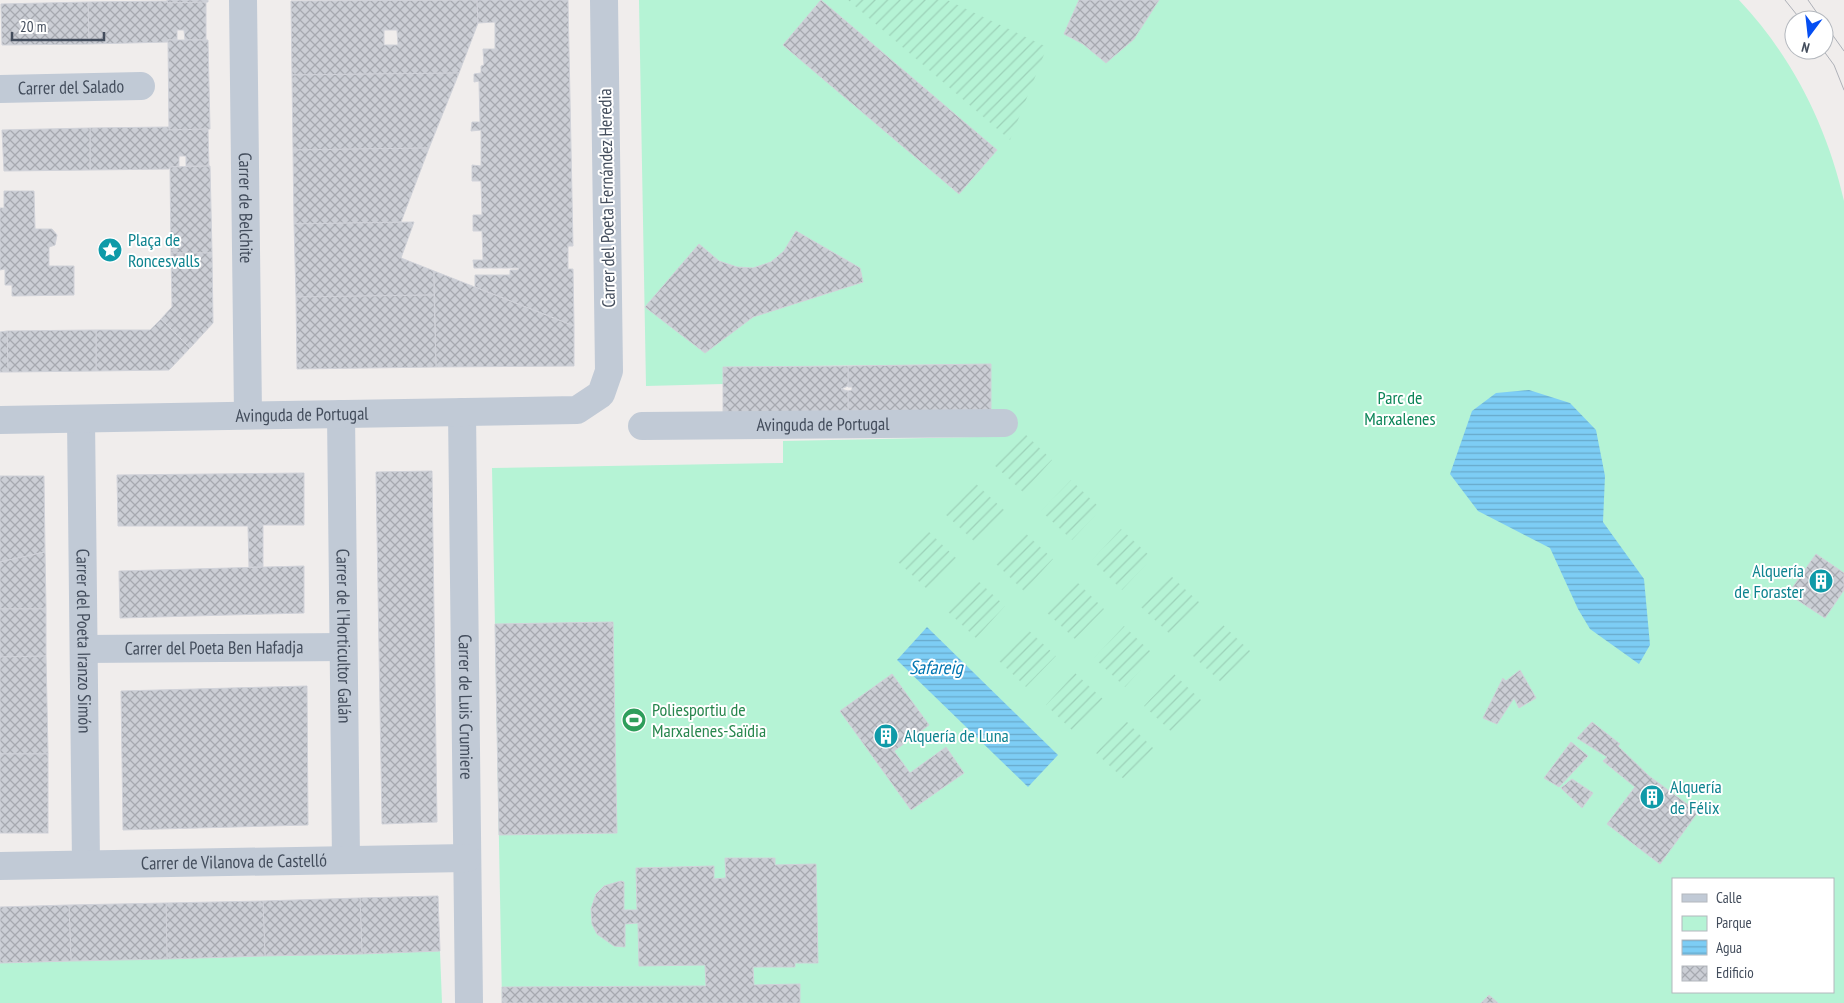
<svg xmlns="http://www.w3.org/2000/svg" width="1844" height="1003" font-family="'PT Sans Narrow',sans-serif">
	<defs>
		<pattern id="garden-furrows" width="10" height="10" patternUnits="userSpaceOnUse" patternTransform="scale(1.25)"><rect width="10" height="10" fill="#b5f3d5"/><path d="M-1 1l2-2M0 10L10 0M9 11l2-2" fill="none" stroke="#9dd2b9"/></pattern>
		<pattern id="water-rules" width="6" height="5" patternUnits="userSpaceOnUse" patternTransform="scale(1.25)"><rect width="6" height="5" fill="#7dcdf5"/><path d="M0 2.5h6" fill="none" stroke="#68a9ca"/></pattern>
		<pattern id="building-cross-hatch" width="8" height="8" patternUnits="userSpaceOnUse" patternTransform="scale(1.25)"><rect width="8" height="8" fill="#cbced5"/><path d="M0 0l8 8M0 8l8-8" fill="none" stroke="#a6a9b0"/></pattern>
	</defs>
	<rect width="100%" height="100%" fill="#f0edec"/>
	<g fill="#b5f3d5" fill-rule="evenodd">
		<path d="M639,0h1100c53,56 88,126 105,201v802h-1342l-10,-535 291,-5v-22l193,-4 15,-27 -1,-46 -266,3 -1,17 -77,2zM1673,879h160v113h-160z"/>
		<polygon points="440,951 442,1003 0,1003 0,963"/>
	</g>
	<g fill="url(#garden-furrows)">
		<polygon points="848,0 947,0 1047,47 1010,140"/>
		<polygon points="1022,431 1052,460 1023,492 992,463"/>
		<polygon points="1071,480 1101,509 1072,540 1041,511"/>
		<polygon points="974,482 1005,511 975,542 944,513"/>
		<polygon points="926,529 956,558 927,589 896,560"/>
		<polygon points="1121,529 1152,558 1122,590 1092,560"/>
		<polygon points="1023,531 1053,559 1024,591 993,561"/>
		<polygon points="1171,576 1202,605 1172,636 1141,607"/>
		<polygon points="975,578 1005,606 976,638 945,609"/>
		<polygon points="1074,579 1104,609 1075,639 1044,610"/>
		<polygon points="1222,624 1252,653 1223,684 1192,655"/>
		<polygon points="1124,626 1154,655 1125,687 1094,658"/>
		<polygon points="1025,627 1056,656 1026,687 996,658"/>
		<polygon points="1075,673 1106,702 1076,734 1046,705"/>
		<polygon points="1174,674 1204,703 1175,735 1144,706"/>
		<polygon points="1126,721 1156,751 1127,782 1096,753"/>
	</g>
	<g fill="url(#water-rules)">
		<polygon points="1529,390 1570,403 1596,430 1605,476 1603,522 1644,579 1650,645 1639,664 1590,629 1578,609 1550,548 1478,511 1450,474 1472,411 1496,393"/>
		<polygon points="927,627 1058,755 1028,787 897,660"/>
	</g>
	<g fill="url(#building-cross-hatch)" stroke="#d0d2d9" fill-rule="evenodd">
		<polygon points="208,0 208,2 167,3 167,0"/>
		<path d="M477,0l1,23 -19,50 -167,2 -1,-74zM384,30h13l1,15h-14z"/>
		<polygon points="477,0 568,0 573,246 568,246 568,269 573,269 574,326 475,287 475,275 510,275 510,270 518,270 519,268 474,268 473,260 483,260 482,231 473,231 473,215 482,215 481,181 472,181 472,165 481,166 481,130 471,131 472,122 480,122 479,81 474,82 474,74 481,73 481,66 484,65 483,49 495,49 495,22 478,23"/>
		<polygon points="821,0 997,150 959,194 783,45"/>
		<polygon points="1079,0 1159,0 1134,39 1106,63 1083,44 1064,34"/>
		<polygon points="167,1 167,3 206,2 206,40 185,40 184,30 177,30 177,40 168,40 168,42 89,44 88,2"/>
		<polygon points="88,2 89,44 2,45 1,4"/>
		<polygon points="168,40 208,40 210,129 169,130"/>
		<polygon points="459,73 429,148 293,150 292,75"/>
		<polygon points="169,127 169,130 208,129 209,166 186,166 186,156 179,156 179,166 170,167 169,169 90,170 90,128"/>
		<polygon points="90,128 90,170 4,171 2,130"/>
		<polygon points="429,148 401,222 294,224 293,150"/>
		<polygon points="210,166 212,253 171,253 170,167"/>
		<polygon points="4,191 34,191 35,229 52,229 57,235 55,245 49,247 49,266 74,266 74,295 12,296 12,285 5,285 5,269 0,270 0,208 4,208"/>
		<polygon points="414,222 401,258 434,271 434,295 296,297 294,224"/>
		<polygon points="796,231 860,268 863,282 753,317 705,353 645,307 699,244 719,261 737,267 753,268 771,262 784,251"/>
		<polygon points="171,253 212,253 213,323 190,348 161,319 172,307"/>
		<polygon points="434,271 574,326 574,366 436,367"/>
		<polygon points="434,295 436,367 297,369 296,297"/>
		<polygon points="161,319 190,348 169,370 96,371 96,330 150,330"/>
		<polygon points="96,330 96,371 8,372 7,331"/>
		<polygon points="7,331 8,372 0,372 0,332"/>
		<polygon points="991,364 991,410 848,411 848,391 852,390 852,387 848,387 848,366"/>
		<polygon points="848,366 848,386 841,389 848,391 848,411 723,412 723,367"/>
		<polygon points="432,471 437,822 382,824 376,472"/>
		<polygon points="304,473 304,525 263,525 263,567 249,567 248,526 118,526 117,475"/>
		<polygon points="0,476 44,476 45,552 0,562"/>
		<polygon points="45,552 46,609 0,609 0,562"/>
		<polygon points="1816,554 1844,573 1844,590 1825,618 1788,594"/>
		<polygon points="304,566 304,613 120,618 119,571"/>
		<polygon points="0,609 46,609 46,656 0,657"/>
		<polygon points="613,622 617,833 499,835 495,624"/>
		<polygon points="46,656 48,754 0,754 0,657"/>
		<polygon points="1520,670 1536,698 1519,708 1514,698 1497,724 1483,718 1503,678 1506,681"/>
		<polygon points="892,674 929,725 894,751 910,773 946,747 964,773 911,810 840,711"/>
		<polygon points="307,686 308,825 123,830 121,691"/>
		<polygon points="1592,722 1620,744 1618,746 1649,776 1698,812 1660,864 1607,824 1635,787 1603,761 1607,757 1577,738"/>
		<polygon points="1571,742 1588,756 1559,787 1544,778"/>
		<rect x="0" y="754" width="48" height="79"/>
		<polygon points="1572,779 1593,793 1582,808 1561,788"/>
		<polygon points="725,858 775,858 775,865 816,864 818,963 795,963 795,967 753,967 754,985 800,984 800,1003 502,1003 502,987 706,986 705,965 639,966 638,923 625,924 625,947 614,946 597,934 592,924 591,909 596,894 604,886 621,881 624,882 624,910 637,910 636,868 714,866 714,879 726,878"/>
		<polygon points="438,896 440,951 362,954 360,898"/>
		<polygon points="360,898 362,954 265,956 263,901"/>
		<polygon points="263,901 265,956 167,959 166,903"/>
		<polygon points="166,903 167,959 71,961 69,905"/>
		<polygon points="69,905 71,961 0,963 0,907"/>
		<polygon points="1489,995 1498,1003 1481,1003"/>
	</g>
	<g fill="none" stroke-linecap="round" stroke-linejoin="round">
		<g stroke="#c1cad6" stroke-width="28">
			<path id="s1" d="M243,0l5,414"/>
			<path id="s2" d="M0,89l141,-3"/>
			<path id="s3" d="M462,412l7,591"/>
			<path id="s4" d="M341,414l5,446"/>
			<path id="s5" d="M81,419l5,445"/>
			<path id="s6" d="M0,420l577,-10 24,-16 8,-23 -5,-371"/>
			<path id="s7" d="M642,426l362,-3"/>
			<path id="s8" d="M84,649l259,-2"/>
			<path id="s9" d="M0,866l467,-8"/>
		</g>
		<g stroke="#aeb1b8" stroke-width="1">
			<polyline points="1785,0 1801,20"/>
			<polyline points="1808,0 1822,20"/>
			<polyline points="1824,23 1844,51"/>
			<polyline points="1823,50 1834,65 1844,90"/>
		</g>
	</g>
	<defs>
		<symbol id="sight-disc" viewBox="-11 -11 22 22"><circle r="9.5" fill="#0f9aa8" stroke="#fff"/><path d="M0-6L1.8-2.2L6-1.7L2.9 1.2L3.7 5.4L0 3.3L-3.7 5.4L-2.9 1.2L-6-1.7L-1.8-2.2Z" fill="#fff"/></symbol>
		<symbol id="building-disc" viewBox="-11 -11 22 22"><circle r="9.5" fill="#0f9aa8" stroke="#fff"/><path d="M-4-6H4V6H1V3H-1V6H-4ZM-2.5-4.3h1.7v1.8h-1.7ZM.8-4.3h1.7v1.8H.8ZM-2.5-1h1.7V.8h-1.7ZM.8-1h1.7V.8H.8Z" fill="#fff"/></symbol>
		<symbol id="stadium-disc" viewBox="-11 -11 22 22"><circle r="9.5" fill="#2e9e5b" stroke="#fff"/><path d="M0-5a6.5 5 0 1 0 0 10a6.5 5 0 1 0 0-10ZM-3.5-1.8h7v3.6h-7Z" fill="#fff"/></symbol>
	</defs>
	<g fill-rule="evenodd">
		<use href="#sight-disc" x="96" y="236" width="28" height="28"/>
		<use href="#building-disc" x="1807" y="567" width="28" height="28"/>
		<use href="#stadium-disc" x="620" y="706" width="28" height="28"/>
		<use href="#building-disc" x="872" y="722" width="28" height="28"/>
		<use href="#building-disc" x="1638" y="783" width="28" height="28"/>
	</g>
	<g text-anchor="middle" stroke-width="4" stroke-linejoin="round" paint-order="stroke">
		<g font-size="18" fill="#434d5c" stroke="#fff">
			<text dy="6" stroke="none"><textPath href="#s2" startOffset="71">Carrer del Salado</textPath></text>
			<text transform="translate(607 198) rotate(-91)" y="6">Carrer del Poeta Fernández Heredia</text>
			<text dy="6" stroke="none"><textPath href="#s1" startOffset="208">Carrer de Belchite</textPath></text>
			<text dy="6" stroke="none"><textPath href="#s6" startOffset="302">Avinguda de Portugal</textPath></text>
			<text dy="6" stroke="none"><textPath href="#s7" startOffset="181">Avinguda de Portugal</textPath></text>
			<text dy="6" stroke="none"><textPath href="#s4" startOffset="222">Carrer de l'Horticultor Galán</textPath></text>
			<text dy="6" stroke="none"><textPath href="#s5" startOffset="222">Carrer del Poeta Iranzo Simón</textPath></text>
			<text dy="6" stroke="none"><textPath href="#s8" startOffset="130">Carrer del Poeta Ben Hafadja</textPath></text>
			<text dy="6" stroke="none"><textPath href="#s3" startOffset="295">Carrer de Luis Crumiere</textPath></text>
			<text dy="6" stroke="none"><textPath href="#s9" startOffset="234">Carrer de Vilanova de Castelló</textPath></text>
		</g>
		<g font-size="18" fill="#0d838f" stroke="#fff" text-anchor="start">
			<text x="128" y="246">Plaça de<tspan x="128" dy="21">Roncesvalls</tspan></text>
			<text x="1804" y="577" text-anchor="end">Alquería<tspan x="1804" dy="21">de Foraster</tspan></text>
			<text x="904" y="742">Alquería de Luna</text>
			<text x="1670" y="793">Alquería<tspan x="1670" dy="21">de Félix</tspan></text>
		</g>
		<g font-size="18" fill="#0c8558" stroke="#fff">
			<text x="1400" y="404">Parc de<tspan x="1400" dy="21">Marxalenes</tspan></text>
		</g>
		<g font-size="18" fill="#27864d" stroke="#fff" text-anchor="start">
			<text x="652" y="716">Poliesportiu de<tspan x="652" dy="21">Marxalenes-Saïdia</tspan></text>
		</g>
		<g font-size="19" font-style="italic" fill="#0076b2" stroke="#fff">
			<text x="936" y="674">Safareig</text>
		</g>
	</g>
	<rect x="1672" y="878" width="162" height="115" fill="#ffffff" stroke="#b4b8be"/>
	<rect x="1682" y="894" width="25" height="8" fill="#c1cad6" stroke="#b4b8be"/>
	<text x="1716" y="903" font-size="15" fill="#434d5c">Calle</text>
	<rect x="1682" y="916" width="25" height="15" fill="#b5f3d5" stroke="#b4b8be"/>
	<text x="1716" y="928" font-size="15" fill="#434d5c">Parque</text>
	<rect x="1682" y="940" width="25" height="15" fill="url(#water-rules)" stroke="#b4b8be"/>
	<text x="1716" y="953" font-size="15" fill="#434d5c">Agua</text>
	<rect x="1682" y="966" width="25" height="15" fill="url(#building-cross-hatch)" stroke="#b4b8be"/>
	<text x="1716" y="978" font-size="15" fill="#434d5c">Edificio</text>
	<g transform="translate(1809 35) rotate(195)"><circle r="24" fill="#ffffff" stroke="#b4b8be"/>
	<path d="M0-4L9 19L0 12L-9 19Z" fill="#054ef2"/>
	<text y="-8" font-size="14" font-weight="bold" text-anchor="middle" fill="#434d5c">N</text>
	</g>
	<path d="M12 32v8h92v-8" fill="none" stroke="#434d5c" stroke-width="2.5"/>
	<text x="20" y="32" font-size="15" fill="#434d5c" stroke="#ffffff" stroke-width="4" paint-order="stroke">20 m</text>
</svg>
